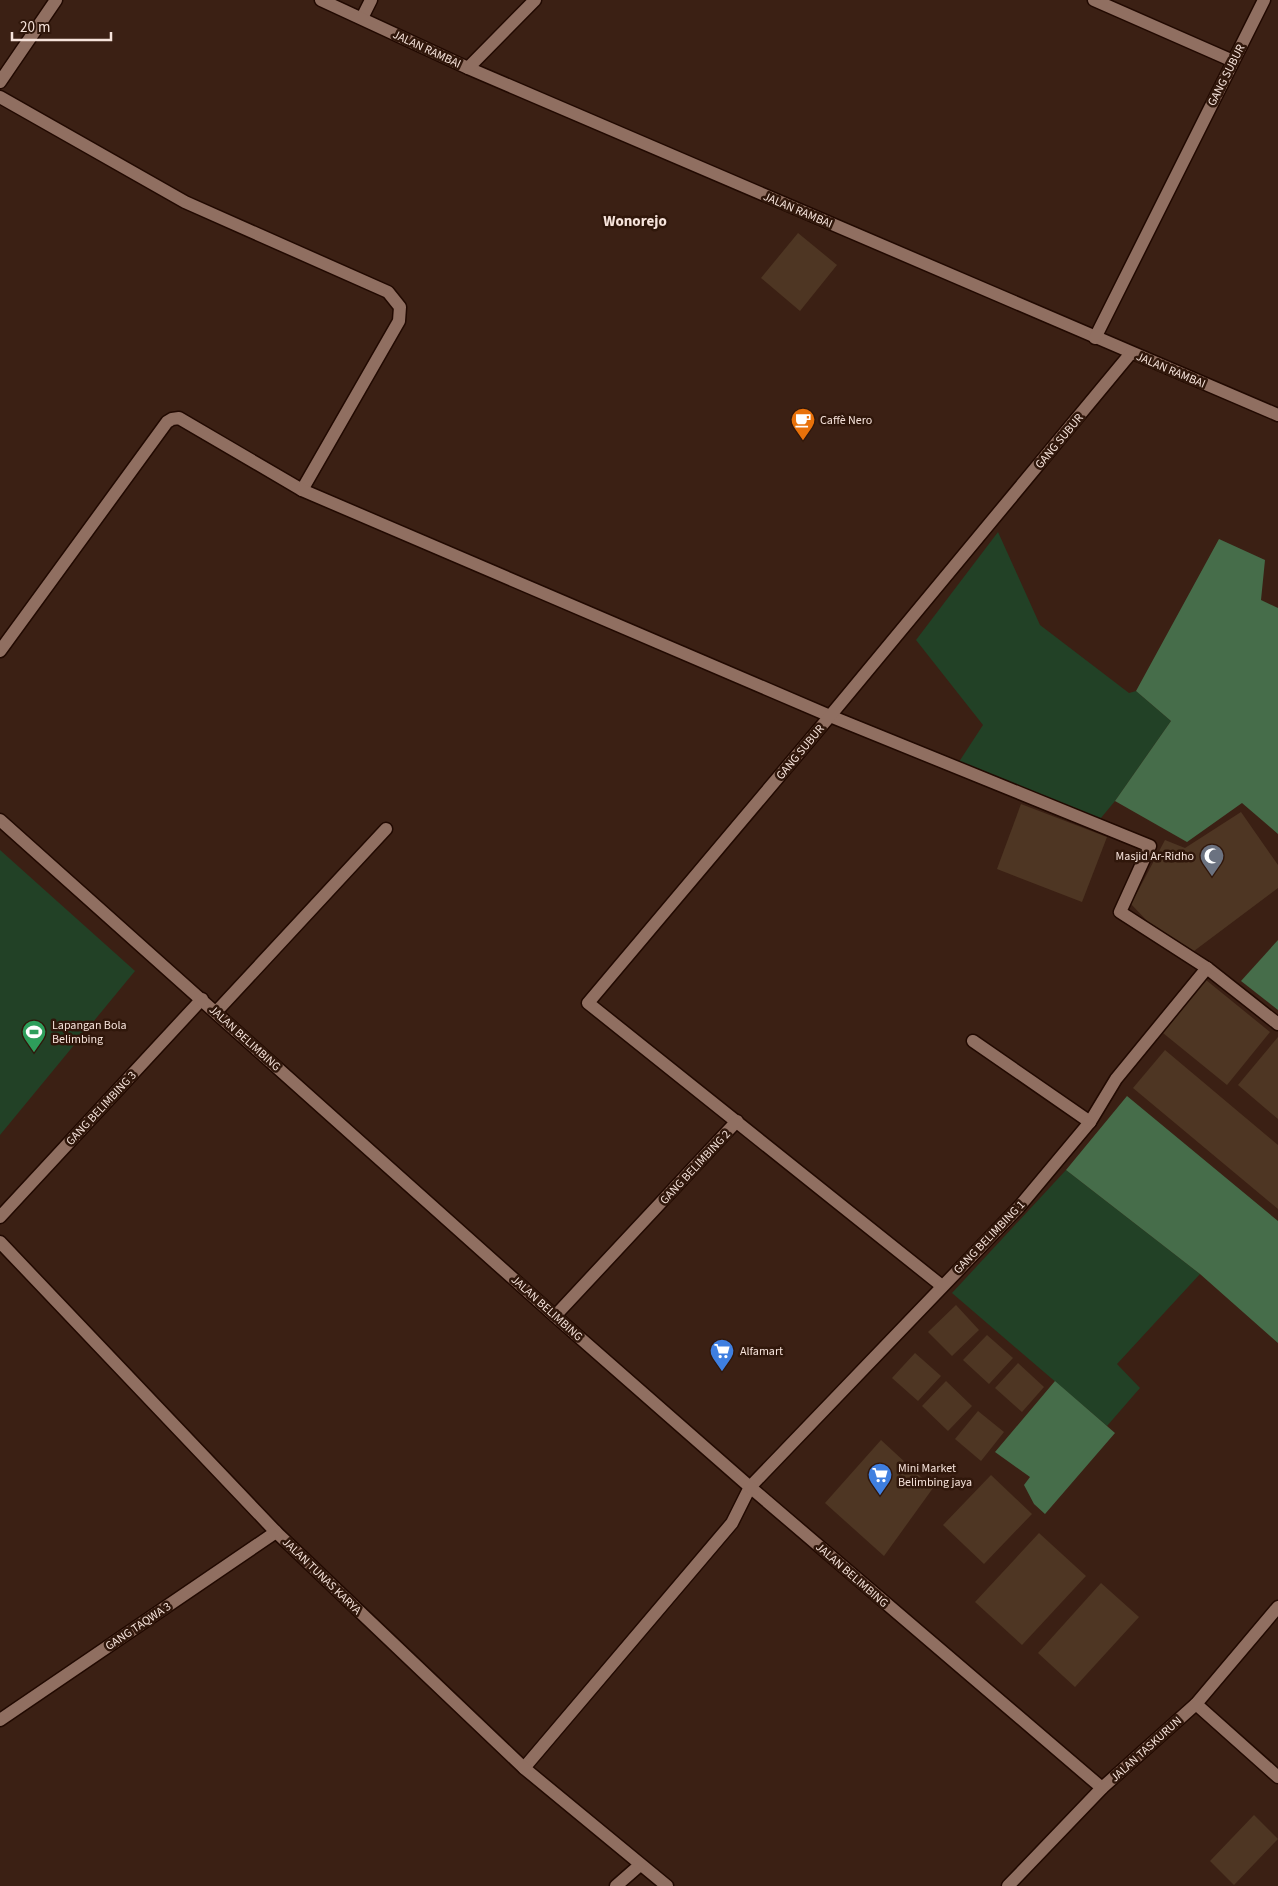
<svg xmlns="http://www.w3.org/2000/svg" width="1278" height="1886" font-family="'Source Sans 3',sans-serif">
	<rect width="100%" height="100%" fill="#3b2014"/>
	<g fill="#224126">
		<polygon points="998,532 1040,625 1129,693 1136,691 1171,721 1115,801 1096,824 955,768 983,725 916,640"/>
		<polygon points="0,850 135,971 0,1135"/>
		<polygon points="1066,1170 1200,1274 1117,1364 1140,1388 1107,1426 952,1293"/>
	</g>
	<g fill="#466d4a">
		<polygon points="1219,539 1265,560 1261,600 1278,608 1278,834 1242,803 1187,842 1115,801 1171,721 1136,691"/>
		<polygon points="1278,940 1278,1010 1241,981"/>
		<polygon points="1127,1096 1278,1221 1278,1343 1200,1274 1066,1170"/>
		<polygon points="1055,1381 1115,1433 1045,1514 1034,1504 1024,1485 1030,1477 995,1452"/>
	</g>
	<g fill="#4e3623">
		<polygon points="798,233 837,265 800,311 761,278"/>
		<polygon points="1021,804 1107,837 1082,902 997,869"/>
		<polygon points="1241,812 1278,865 1278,888 1190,954 1166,941 1131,904 1165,840 1185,848"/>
		<polygon points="1206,980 1270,1032 1227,1085 1163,1033"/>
		<polygon points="1278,1037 1278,1119 1238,1085"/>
		<polygon points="1165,1050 1278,1145 1278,1209 1133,1088"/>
		<polygon points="956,1305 979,1330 952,1356 928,1332"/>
		<polygon points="987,1335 1013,1358 989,1384 963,1360"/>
		<polygon points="915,1353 941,1376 918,1401 892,1378"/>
		<polygon points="1018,1363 1044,1387 1022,1412 995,1388"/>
		<polygon points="946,1381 972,1406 948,1431 922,1406"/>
		<polygon points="978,1411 1004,1432 981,1461 955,1439"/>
		<polygon points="881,1440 933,1488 884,1556 825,1503"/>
		<polygon points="991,1475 1032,1514 984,1564 943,1525"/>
		<polygon points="1039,1533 1086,1576 1022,1645 975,1602"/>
		<polygon points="1101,1583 1139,1617 1075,1687 1038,1653"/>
		<polygon points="1254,1815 1278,1839 1234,1885 1210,1861"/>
	</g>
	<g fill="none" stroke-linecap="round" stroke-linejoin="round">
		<defs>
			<g id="service">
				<polyline points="362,18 371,0"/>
				<polyline points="524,1768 732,1523 750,1487"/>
			</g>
			<g id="minor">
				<polyline points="321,0 468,68 1278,415"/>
				<polyline points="1094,0 1233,61"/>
				<polyline points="468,68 535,0"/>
				<polyline points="0,82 56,0"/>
				<polyline points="0,97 185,202 388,292 400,307 399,321 302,490"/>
				<polyline points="1095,338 1264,0"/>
				<polyline points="0,651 167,422 172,419 179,418 302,490 830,716 1150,846 1120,912 1207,968 1278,1024"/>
				<polyline points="216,1012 386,829"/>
				<polyline points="973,1041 1090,1122"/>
				<polyline points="0,1217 202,999"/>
				<polyline points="0,1242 276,1532 524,1768 667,1886"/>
				<polyline points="942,1286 588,1003 830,716 1131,353"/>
				<polyline points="555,1316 737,1121"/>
				<polyline points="750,1487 1019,1207 1090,1122 1116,1079 1207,968"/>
				<polyline points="0,1720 276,1532"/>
				<polyline points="616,1886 640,1865"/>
			</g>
			<g id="tertiary">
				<polyline points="0,820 555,1316 750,1487 1102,1788"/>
				<polyline points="1196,1704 1278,1777"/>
				<polyline points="1008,1886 1102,1788 1196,1704 1278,1607"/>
			</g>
		</defs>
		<use href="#service" stroke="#210901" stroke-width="15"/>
		<use href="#minor" stroke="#210901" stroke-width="15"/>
		<use href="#tertiary" stroke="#210901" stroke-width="15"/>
		<use href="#service" stroke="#906f61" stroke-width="12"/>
		<use href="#minor" stroke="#906f61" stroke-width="12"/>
		<use href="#tertiary" stroke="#906f61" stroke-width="12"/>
	</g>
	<defs>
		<symbol id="cafe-pin" viewBox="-11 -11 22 30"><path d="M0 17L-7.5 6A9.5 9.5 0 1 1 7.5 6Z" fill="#e8710a" stroke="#30170b"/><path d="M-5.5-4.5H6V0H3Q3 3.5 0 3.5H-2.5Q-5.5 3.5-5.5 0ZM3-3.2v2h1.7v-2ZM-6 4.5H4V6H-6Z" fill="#fff"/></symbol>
		<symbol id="mosque-pin" viewBox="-11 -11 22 30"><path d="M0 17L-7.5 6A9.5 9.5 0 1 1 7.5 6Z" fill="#6b7280" stroke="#30170b"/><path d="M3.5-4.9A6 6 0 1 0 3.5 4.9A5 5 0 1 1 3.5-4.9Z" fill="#fff"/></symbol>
		<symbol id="stadium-pin" viewBox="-11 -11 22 30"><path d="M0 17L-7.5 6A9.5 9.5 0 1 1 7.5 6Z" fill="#2e9e5b" stroke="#30170b"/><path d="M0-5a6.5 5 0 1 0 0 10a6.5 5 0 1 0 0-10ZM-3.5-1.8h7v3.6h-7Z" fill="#fff"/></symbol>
		<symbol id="supermarket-pin" viewBox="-11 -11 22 30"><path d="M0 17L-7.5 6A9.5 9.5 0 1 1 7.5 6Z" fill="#3f7fe0" stroke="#30170b"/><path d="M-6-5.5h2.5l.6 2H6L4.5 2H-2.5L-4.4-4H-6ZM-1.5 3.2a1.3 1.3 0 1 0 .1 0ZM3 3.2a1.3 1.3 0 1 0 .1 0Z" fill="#fff"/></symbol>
	</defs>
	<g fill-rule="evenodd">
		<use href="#cafe-pin" x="789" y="406" width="28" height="38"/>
		<use href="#mosque-pin" x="1198" y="842" width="28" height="38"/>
		<use href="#stadium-pin" x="20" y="1018" width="28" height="38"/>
		<use href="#supermarket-pin" x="708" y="1337" width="28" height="38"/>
		<use href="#supermarket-pin" x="866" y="1461" width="28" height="38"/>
	</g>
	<g text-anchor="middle" stroke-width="5" stroke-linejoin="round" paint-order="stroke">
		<g font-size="12" fill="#f6e3db" stroke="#30170b">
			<text transform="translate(427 49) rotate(25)" y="4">JALAN RAMBAI</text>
			<text transform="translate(1226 75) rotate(-63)" y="4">GANG SUBUR</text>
			<text transform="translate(798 210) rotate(23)" y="4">JALAN RAMBAI</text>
			<text transform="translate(1171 370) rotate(23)" y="4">JALAN RAMBAI</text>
			<text transform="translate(1059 441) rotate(-50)" y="4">GANG SUBUR</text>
			<text transform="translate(800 752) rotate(-50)" y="4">GANG SUBUR</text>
			<text transform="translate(245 1038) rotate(42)" y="4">JALAN BELIMBING</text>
			<text transform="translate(101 1108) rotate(-47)" y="4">GANG BELIMBING 3</text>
			<text transform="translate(695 1167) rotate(-47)" y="4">GANG BELIMBING 2</text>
			<text transform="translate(989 1237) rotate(-46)" y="4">GANG BELIMBING 1</text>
			<text transform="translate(547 1308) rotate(42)" y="4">JALAN BELIMBING</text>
			<text transform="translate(852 1575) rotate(41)" y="4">JALAN BELIMBING</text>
			<text transform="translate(322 1576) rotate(44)" y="4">JALAN TUNAS KARYA</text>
			<text transform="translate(138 1626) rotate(-34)" y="4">GANG TAQWA 3</text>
			<text transform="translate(1146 1749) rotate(-42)" y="4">JALAN TASKURUN</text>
		</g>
		<g font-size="12" fill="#f6e3db" stroke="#30170b" text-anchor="start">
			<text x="820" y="424">Caffè Nero</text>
			<text x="1194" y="860" text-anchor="end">Masjid Ar-Ridho</text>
			<text x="52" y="1029">Lapangan Bola<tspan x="52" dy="14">Belimbing</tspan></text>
			<text x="740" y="1355">Alfamart</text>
			<text x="898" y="1472">Mini Market<tspan x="898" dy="14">Belimbing jaya</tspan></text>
		</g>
		<g font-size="15" font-weight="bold" fill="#f6e3db" stroke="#30170b">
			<text x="635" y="226">Wonorejo</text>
		</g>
	</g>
	<path d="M12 32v8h99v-8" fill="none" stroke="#f6e3db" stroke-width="2.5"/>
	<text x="20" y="32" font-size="15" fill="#f6e3db" stroke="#30170b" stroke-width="4" paint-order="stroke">20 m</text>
</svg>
